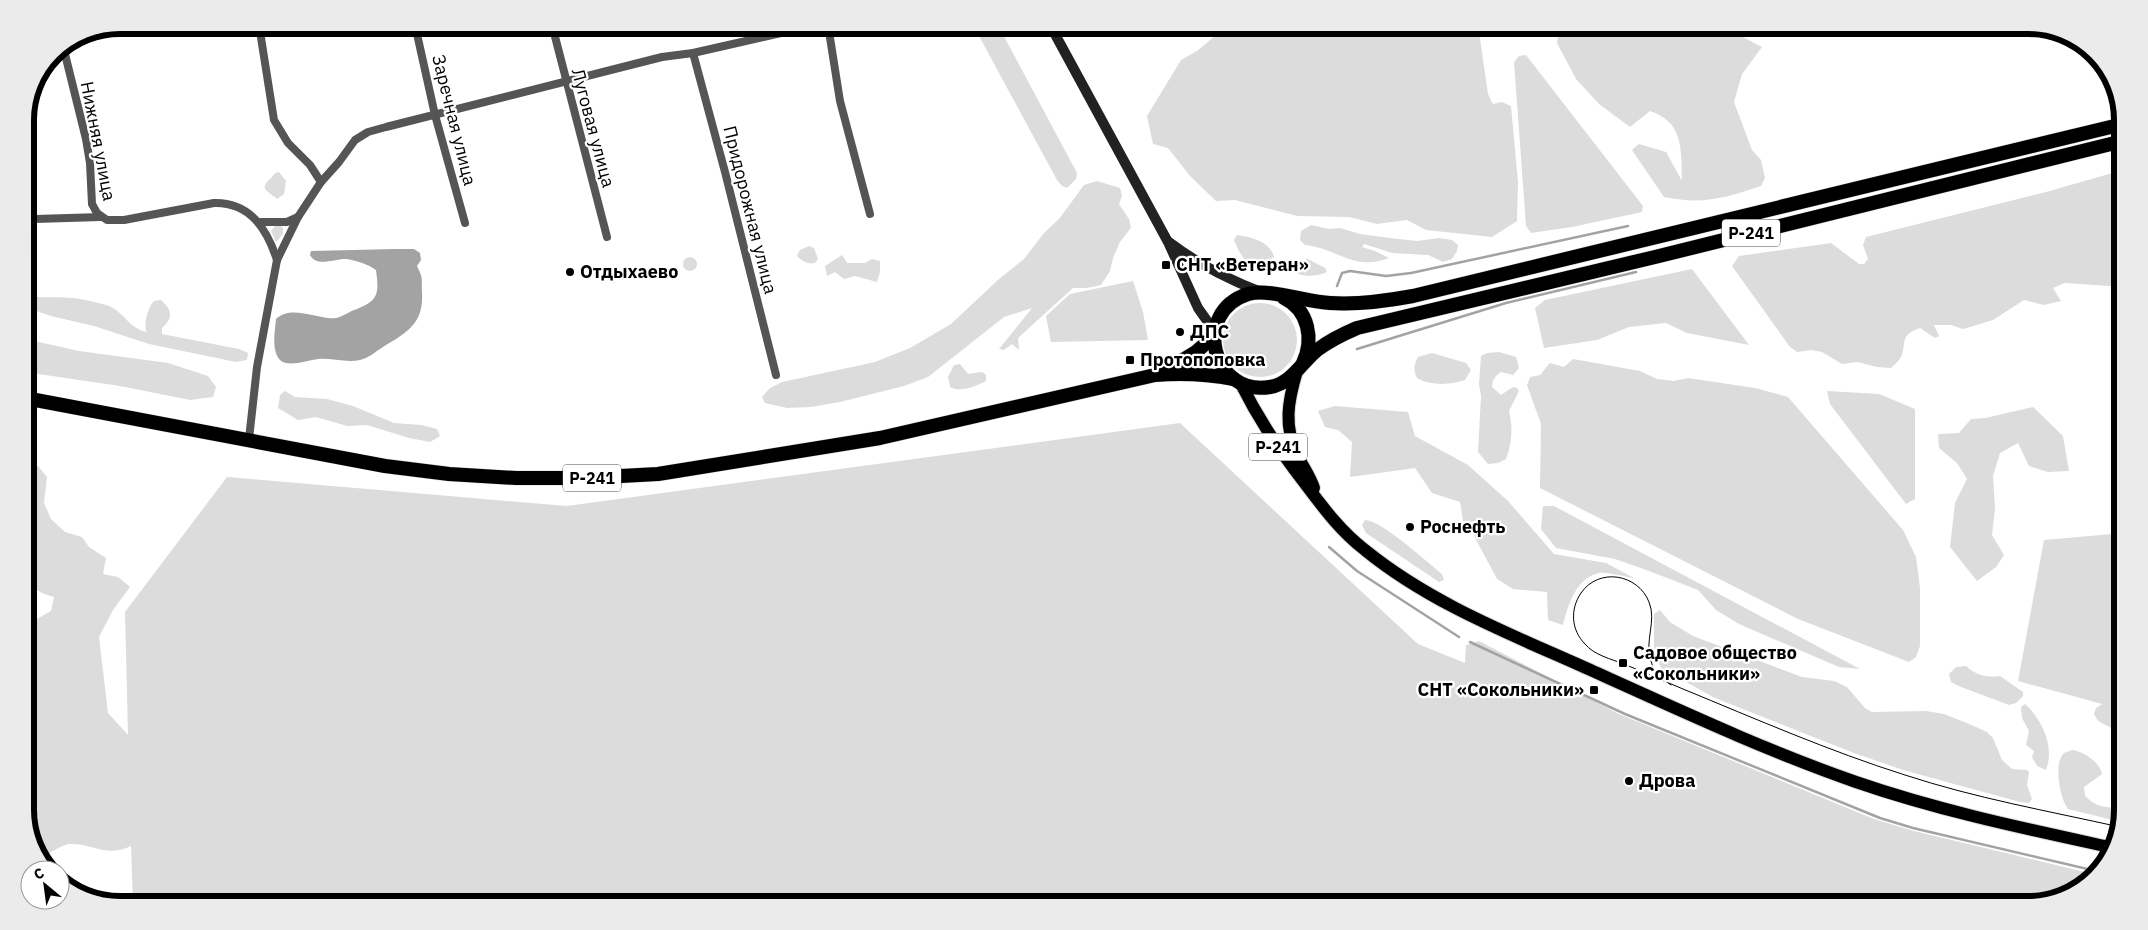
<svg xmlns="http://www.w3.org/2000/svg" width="2148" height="930" font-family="'IBM Plex Sans',sans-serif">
	<rect width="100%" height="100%" fill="#fff"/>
	<g fill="#dcdcdc">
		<polygon points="973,25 998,25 1077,173 1076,179 1067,188 1062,186 1057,180"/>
		<polygon points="1228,25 1478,25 1488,94 1493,104 1502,102 1511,106 1518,182 1517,221 1492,237 1426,230 1407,220 1377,224 1349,217 1297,216 1235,200 1216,201 1190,176 1168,148 1153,144 1147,116 1181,60 1197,51"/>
		<path d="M1560,25h160l42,22 -20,27 -8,28 18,48 9,10 4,18 -4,8c-36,12 -58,19 -97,11l-32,-47 7,-6 27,8 16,29c-1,-31 2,-59 -32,-70l-20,16 -31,-23 -23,-25 -19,-36z"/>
		<polygon points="1526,55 1643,206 1642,212 1572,227 1531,233 1526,226 1514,62 1519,56"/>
		<path d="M2123,170v117l-58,-4 -12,5 8,13 -17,4 -20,-5 -31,20 -30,9 -12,-4h-17l5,11 -4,2 -15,-10c-19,7 -14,11 -18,27 -2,5 -7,9 -11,13l-14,-1 -20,-5 -15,2 -20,-12 -11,-2 -14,2 -7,-5 -58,-81 7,-10 92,-13 28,21h5l4,-5 -5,-14 3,-8 180,-45z"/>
		<path d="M279,172l7,9 -2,13 -7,5c-8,-8 -19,-9 -7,-20 4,-3 3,-6 9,-7z"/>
		<polygon points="1097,181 1120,188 1122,196 1119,204 1129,219 1131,228 1120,242 1113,258 1110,271 1101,285 1087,288 1073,288 1018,338 1019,350 1012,344 1004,350 999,349 1032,308 1004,317 928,377 904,386 840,402 811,407 787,408 765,403 762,397 770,388 782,382 875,362 910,348 951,324 999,279 1024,259 1044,233 1059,219 1084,185"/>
		<polygon points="280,225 283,228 283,234 276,242 271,231 275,226"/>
		<path d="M1311,225l18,4 11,-1 20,6 30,4 27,3 22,-3 13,2 6,5 -1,6 -5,8 -9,3 -15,-7 -36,-2 -28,-9 -2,3 13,4 14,7c-35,14 -52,-10 -84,-13l-5,-5 1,-9z"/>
		<path d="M1237,235c13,2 33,6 37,22 -5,2 -10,6 -14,8 -14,5 -22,-16 -26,-25z"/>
		<path d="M809,246l5,2 4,11 -3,4c-8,1 -12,-1 -18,-7l3,-6z"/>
		<polygon points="842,255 847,263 865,263 872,259 880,261 880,272 877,282 855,276 844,279 835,272 827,276 825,266"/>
		<circle cx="690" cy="264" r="7"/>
		<path d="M1306,258l19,10 2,4c-10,5 -28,6 -35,-3l2,-6 13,-1z"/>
		<polygon points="1692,269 1749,345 1687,333 1666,323 1629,327 1597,340 1544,348 1535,308 1545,300"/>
		<polygon points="1133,281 1143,312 1148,340 1051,342 1046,316 1070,294"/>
		<path d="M25,295c16,4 31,1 47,3 11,1 23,4 34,7 17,5 23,24 41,27 -4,-7 1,-25 7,-31l7,-1c12,11 12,18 1,28v6l77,15 9,4 -1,7 -11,2 -87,-18 -55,-18 -43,-10 -26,-9z"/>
		<circle cx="1260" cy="340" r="37"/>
		<polygon points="25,339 79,351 168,363 208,376 216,387 213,397 190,400 120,386 25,372"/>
		<path d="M1499,352l17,5 3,11 -6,7 -12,-3c-6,4 -9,8 -9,15l9,8 12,-8 4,1 2,3 -10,20c4,17 3,32 -3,48l-8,4 -10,1 -10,-12 3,-56 -2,-12 2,-28 6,-3z"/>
		<path d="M1432,353l34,10 5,7 -6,10c-13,5 -35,6 -48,-2 -4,-8 -3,-13 1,-21z"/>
		<polygon points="1573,359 1640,371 1657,379 1674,381 1688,378 1755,388 1788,397 1903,530 1916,557 1920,588 1920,646 1916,657 1909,662 1798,619 1540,488 1541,424 1527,385 1530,377 1540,375 1550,363 1564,367"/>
		<path d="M960,364l8,10 14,-2 4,3v6c-10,5 -25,12 -36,6l-2,-10 6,-12z"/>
		<polygon points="285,391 295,397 327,399 353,406 394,423 421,425 437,429 440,436 430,442 409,438 367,425 347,426 316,417 298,420 278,408 280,395"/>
		<polygon points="1827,391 1879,394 1915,409 1915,499 1906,504 1830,404"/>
		<path d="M1335,406l73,6 7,24 53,29 40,36 46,53 52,9 28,15c-10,-1 -25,-6 -35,-5 -23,5 -31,32 -36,52l-15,-5 -1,-28 -34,-3 -16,-10 -24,-45 -10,-13 -3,-19 -28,-9 -17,-25 -65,9 2,-35 -14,-12 -13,-3 -7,-16z"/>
		<polygon points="2033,407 2063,436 2069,471 2048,472 2029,466 2018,443 2000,453 1993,476 1995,508 1992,535 2004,555 1996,567 1977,581 1950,547 1955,503 1967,479 1957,463 1939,448 1938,434 1959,433 1971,419 1985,418"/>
		<path d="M1180,423l238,221 47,19 1,-18 13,-4 140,73 255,105 40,12 179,43 -12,15 -53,16h-1895l-2,-59c-25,12 -39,-3 -61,-2 -7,0 -18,8 -25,11l-7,-4 -13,-35v-167l8,-3 -8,-15v-5l26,-15 3,-14c-14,-4 -21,-7 -29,-21v-104l13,-6 9,11 -3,26 7,16 14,13 17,5 7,10 17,11 -3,16 15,3 12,10 -17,23 -14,27 9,76 20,22 -3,-123 102,-135 340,29z"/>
		<polygon points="1543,506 1554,506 1860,669 1839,667 1739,624 1716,610 1698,590 1649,571 1615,559 1556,548 1541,529"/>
		<path d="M1365,520c16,0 62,42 77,54l2,6 -5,2 -73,-49 -4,-8z"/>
		<polygon points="2123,533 2123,734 2098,721 2094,714 2096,708 2102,704 2018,681 2044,540"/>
		<polygon points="1660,610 1670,622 1693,636 1802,677 1834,681 1847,687 1865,708 1872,712 1926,711 1944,714 1967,723 1987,732 1993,738 2002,760 2012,769 2027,770 2029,772 2027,785 2032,799 2029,803 2020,802 1903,770 1854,753 1715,698 1662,669 1654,655 1654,614"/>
		<path d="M1966,666c9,9 22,12 34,10l23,16v4l-7,7 -7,2 -48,-18 -10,-5 -2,-8 7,-7z"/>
		<path d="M2025,704c17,15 30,43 21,66l-9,-4 -5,-9 2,-6 -8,-6 3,-14 -7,-13 -1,-11z"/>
		<path d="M2072,750c11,1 28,12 30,24l-18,13 1,9c15,14 20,9 38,14l-2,12 -53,-13c-8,-10 -15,-46 -4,-56z"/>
	</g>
	<path fill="#a3a3a3" d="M395,249h19l6,4 1,7 -4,6c7,14 4,12 5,26 2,31 -14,40 -39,55 -8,5 -14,11 -23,13 -13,3 -29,-2 -42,-1 -10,1 -30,9 -38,1 -9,-9 -5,-30 -4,-41 16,-15 41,1 60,-1 6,-1 14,-7 21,-9 22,-9 22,-16 19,-39 -8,-6 -19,-9 -29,-11 -12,-1 -30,9 -37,-4l1,-4z"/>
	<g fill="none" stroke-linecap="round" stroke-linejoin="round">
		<g stroke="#a3a3a3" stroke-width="2.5">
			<polyline points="1337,286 1342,273 1350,271 1386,276 1411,273 1628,226"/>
			<polyline points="1357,349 1506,303 1636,272"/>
			<polyline points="1329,547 1357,571 1459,637"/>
			<polyline points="1470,642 1625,714 1880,818 1913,828 2096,871"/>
		</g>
		<defs>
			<g id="primary">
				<path d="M1297,371c-9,30 -14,56 1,85 5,11 12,20 16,32"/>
				<path d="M1240,382c19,38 38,66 63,99 19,25 37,50 62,69 65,53 145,84 221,118 89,40 178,82 270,114 84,29 171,47 258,66"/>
			</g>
			<g id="trunk">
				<path d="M2123,124l-710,172c-27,5 -55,9 -83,7 -23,-1 -62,-15 -82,-9 -57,18 -36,103 22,93 22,-4 31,-24 47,-37 12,-9 26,-16 40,-22l298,-71 468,-116"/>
				<path d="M1284,298c25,12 30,42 19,65"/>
				<polyline points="1163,372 1196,352 1214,336"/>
				<path d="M25,398l360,68 64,8 67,4h68l74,-4 222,-36 275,-63c28,-2 52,-1 79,4"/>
			</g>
		</defs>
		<use href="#primary" stroke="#dbdbdb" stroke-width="14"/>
		<use href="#trunk" stroke="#dbdbdb" stroke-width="15"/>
		<g stroke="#555" stroke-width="8">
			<polyline points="259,25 274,120 288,143 310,165 321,182"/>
			<polyline points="415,25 435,115 465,223"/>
			<polyline points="552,25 607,237"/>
			<polyline points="828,25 840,101 870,214"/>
			<path d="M63,46l23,93 4,24 2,41 5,9 10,7h17l90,-17c36,-1 53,26 63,57"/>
			<polyline points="693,53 725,172 776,375"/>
			<polyline points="25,221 35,219 101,217"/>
			<polyline points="259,222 287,222 298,217"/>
			<polyline points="249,439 257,367 277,260 298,217 321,182 339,162 355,140 368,132 386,127 662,57 693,53 816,25"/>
		</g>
		<g stroke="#222" stroke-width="10">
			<polyline points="1050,25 1168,242 1198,308 1215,332"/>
			<path d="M1169,242c29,22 58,37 92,50"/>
		</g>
		<use href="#primary" stroke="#000" stroke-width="12"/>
		<use href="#trunk" stroke="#000" stroke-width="14"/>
		<path stroke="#000" stroke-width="1" d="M1671,685c-9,-7 -17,-12 -20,-24 -7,-20 6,-40 -2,-59 -11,-28 -50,-35 -68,-9 -11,16 -10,37 4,51 9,11 26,15 39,20 20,8 39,17 59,25 73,30 146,62 222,86 70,23 143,36 215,52"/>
	</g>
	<g fill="#000" stroke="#fff" stroke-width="2">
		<rect x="1161" y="260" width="10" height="10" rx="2.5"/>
		<circle cx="570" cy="272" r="5"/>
		<circle cx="1180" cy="332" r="5"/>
		<rect x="1125" y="355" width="10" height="10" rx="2.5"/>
		<circle cx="1410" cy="527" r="5"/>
		<rect x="1618" y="658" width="10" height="10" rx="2.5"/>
		<rect x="1589" y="685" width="10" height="10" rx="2.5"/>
		<circle cx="1629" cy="781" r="5"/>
	</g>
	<g text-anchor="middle" stroke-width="4.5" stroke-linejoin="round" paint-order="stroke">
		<g fill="#fff" stroke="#4c4c4c" stroke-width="1">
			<rect x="1722" y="219.5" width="58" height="27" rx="4"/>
			<rect x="1249" y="433.5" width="58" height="27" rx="4"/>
			<rect x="563" y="464.5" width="58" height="27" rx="4"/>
		</g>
		<g font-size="16" font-weight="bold" fill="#000">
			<text x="1751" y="239">Р-241</text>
			<text x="1278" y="453">Р-241</text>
			<text x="592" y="484">Р-241</text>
		</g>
		<g font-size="18" fill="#000" stroke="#fff">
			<text transform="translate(454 120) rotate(76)" y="6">Заречная улица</text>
			<text transform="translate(593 128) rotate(75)" y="6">Луговая улица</text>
			<text transform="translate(98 141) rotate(79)" y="6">Нижняя улица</text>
			<text transform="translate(750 210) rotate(76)" y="6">Придорожная улица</text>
		</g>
		<g font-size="18" font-weight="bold" fill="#000" stroke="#fff" text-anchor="start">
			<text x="1176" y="271">СНТ «Ветеран»</text>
			<text x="580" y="278">Отдыхаево</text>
			<text x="1190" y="338">ДПС</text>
			<text x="1140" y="366">Протопоповка</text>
			<text x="1420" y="533">Роснефть</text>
			<text x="1633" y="659">Садовое общество<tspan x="1633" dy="21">«Сокольники»</tspan></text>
			<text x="1584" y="696" text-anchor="end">СНТ «Сокольники»</text>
			<text x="1639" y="787">Дрова</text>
		</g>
	</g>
	<path d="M0 0H2148V930H0ZM120 34H2028A86 86 0 0 1 2114 120V810A86 86 0 0 1 2028 896H120A86 86 0 0 1 34 810V120A86 86 0 0 1 120 34Z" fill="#ebebeb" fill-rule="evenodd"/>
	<path fill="none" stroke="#000" stroke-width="6" d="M120 34H2028A86 86 0 0 1 2114 120V810A86 86 0 0 1 2028 896H120A86 86 0 0 1 34 810V120A86 86 0 0 1 120 34Z"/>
	<g transform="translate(45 885) rotate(331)"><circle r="24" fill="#ffffff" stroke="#999999"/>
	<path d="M0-4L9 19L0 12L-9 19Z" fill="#000000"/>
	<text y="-8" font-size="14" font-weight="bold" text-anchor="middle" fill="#000000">С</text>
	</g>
</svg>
